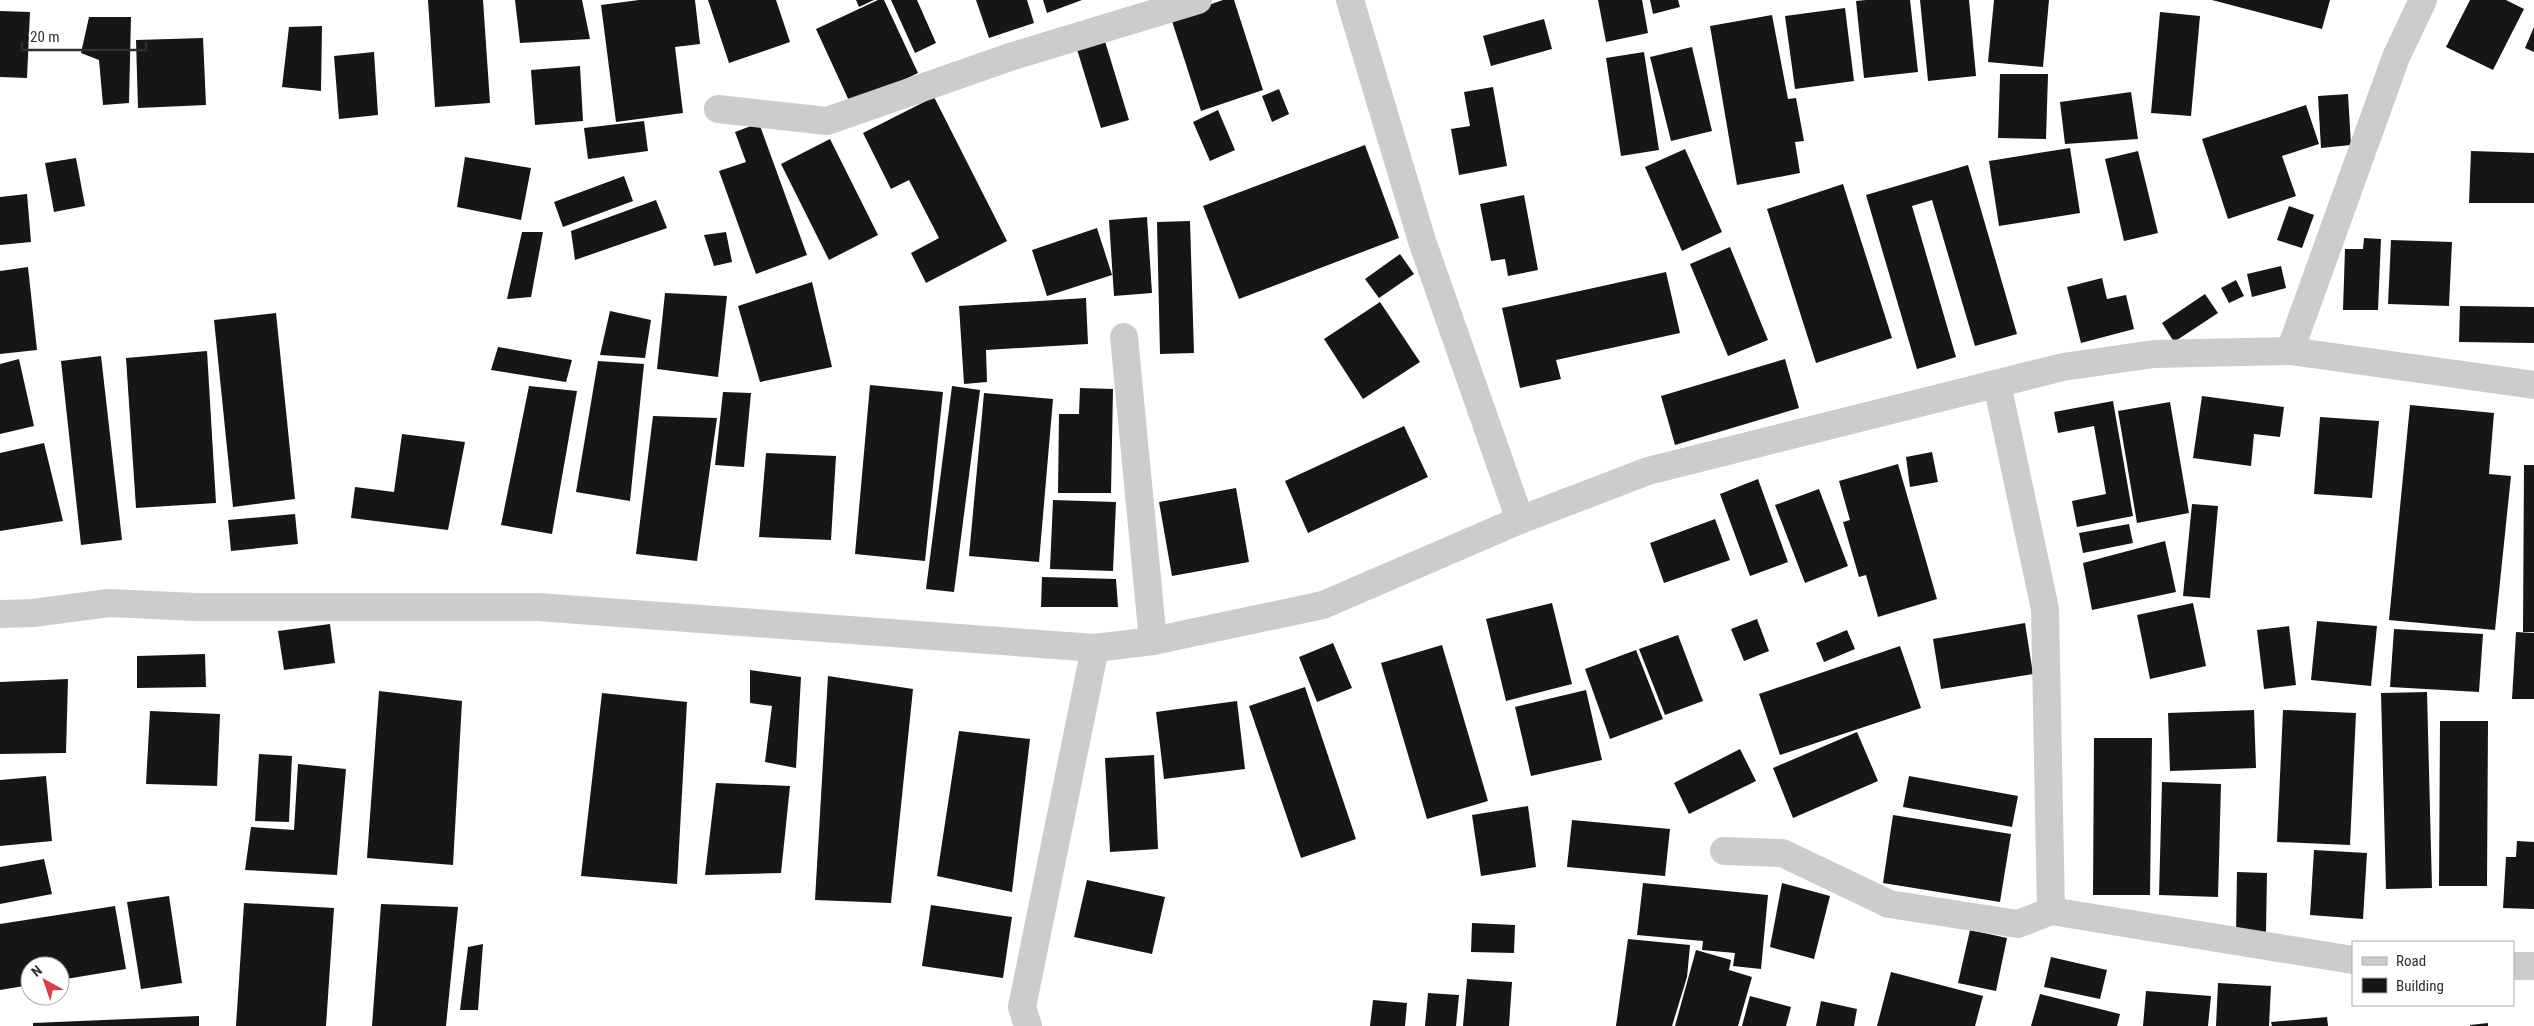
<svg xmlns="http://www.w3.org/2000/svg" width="2534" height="1026" font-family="'Roboto Condensed',sans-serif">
	<rect width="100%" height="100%" fill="#fff"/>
	<g fill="#161616">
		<polygon points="428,0 483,0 490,103 435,107"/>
		<polygon points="515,0 582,0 590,39 520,43"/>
		<polygon points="639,0 695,0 700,44 675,47 683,113 616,122 601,5"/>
		<polygon points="708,0 776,0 790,42 729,63"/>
		<polygon points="856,0 874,0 859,7"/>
		<polygon points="878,0 884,0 918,73 851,105 816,29"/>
		<polygon points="891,0 917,0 936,43 915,53"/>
		<polygon points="976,0 1027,0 1034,23 989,38"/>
		<polygon points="1043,0 1082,0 1047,13"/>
		<polygon points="1223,0 1234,0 1263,90 1201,111 1171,18"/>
		<polygon points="1598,0 1642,0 1648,33 1606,42"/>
		<polygon points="1650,0 1678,0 1680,7 1653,14"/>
		<polygon points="1866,0 1910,0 1918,72 1864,78 1856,1"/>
		<polygon points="1920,0 1969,0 1976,76 1928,81"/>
		<polygon points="1994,0 2049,0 2043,67 1988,62"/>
		<polygon points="2212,0 2330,0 2322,29"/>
		<polygon points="2470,0 2506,0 2524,9 2493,70 2446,47"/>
		<polygon points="1845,8 1854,81 1795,89 1785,16"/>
		<polygon points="0,11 30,12 27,78 0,77"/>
		<polygon points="2160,12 2200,16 2191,116 2151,113"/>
		<polygon points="1772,15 1788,99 1796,98 1804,141 1795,142 1800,173 1737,185 1710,26"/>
		<polygon points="89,17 131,17 129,103 103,105 99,60 81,53"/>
		<polygon points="1544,19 1552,49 1491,66 1483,36"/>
		<polygon points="322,26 321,91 282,87 289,27"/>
		<polygon points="2534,27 2534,52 2525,48"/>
		<polygon points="203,38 206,105 138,108 136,40"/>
		<polygon points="1104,38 1129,120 1101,128 1076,46"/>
		<polygon points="1692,47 1712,131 1671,141 1650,57"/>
		<polygon points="374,52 378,115 339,119 334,56"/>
		<polygon points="1644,52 1659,150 1621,156 1606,58"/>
		<polygon points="580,66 583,121 535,125 531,70"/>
		<polygon points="2000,74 2048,74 2046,139 1998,138"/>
		<polygon points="1493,87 1507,166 1459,175 1451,129 1470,126 1464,92"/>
		<polygon points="1279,89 1289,114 1272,122 1262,96"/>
		<polygon points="2131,92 2138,139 2065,144 2060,102"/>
		<polygon points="2348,94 2351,145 2321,148 2318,96"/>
		<polygon points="934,97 1007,241 926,283 911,253 939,238 909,180 891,189 863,133"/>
		<polygon points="2306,105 2319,144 2282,156 2296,196 2228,219 2202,139"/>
		<polygon points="1218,110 1235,150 1210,161 1193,122"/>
		<polygon points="644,121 648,151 588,159 584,128"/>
		<polygon points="759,123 807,255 756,274 719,171 746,162 735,132"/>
		<polygon points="830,139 878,235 829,260 781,164"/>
		<polygon points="1365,145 1399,238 1239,299 1203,206"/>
		<polygon points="2070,148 2080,213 1999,226 1989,161"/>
		<polygon points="1685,149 1722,232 1682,251 1645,167"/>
		<polygon points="2138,151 2158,233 2124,241 2105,159"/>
		<polygon points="2471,151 2534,153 2534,203 2469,203"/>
		<polygon points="465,157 531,168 521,220 457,207"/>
		<polygon points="76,158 85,206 54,212 45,163"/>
		<polygon points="1968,165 2017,334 1975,346 1932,200 1912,206 1956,357 1917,369 1866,195"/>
		<polygon points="624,176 633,201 563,227 554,202"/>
		<polygon points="1843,184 1892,338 1816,363 1767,209"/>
		<polygon points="27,194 31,242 0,245 0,197"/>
		<polygon points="1524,195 1538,270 1508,276 1505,259 1491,261 1480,204"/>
		<polygon points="656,200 667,228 575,260 571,231"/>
		<polygon points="2289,206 2314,215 2302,248 2277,240"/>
		<polygon points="1147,217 1152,293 1114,296 1109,220"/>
		<polygon points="1190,221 1194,353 1160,354 1157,222"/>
		<polygon points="1097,228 1112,275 1047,296 1032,250"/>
		<polygon points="522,232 543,232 531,297 507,299"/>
		<polygon points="726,232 732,262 714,266 704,235"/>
		<polygon points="2364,238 2381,239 2378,310 2343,310 2345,249 2363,249"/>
		<polygon points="2391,240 2452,242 2449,306 2388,304"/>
		<polygon points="1730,247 1768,340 1728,356 1690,264"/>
		<polygon points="1400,254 1414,274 1379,298 1365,279"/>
		<polygon points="2281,266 2286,288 2252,297 2247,274"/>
		<polygon points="28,267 37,350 0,354 0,271"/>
		<polygon points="1666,272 1680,333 1556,360 1561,379 1520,388 1502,308"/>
		<polygon points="2102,278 2107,299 2126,295 2134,329 2081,343 2067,287"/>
		<polygon points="2236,280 2244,296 2229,303 2221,288"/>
		<polygon points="812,282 832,367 760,382 738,306"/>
		<polygon points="665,293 727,296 718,377 657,369"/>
		<polygon points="2205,294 2218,313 2174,342 2162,323"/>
		<polygon points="1086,298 1088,344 986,350 987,382 964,384 959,306"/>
		<polygon points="1380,302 1420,362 1363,399 1324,339"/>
		<polygon points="2460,306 2534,307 2534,343 2459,342"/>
		<polygon points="610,311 651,320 645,358 600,355"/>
		<polygon points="276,313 295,499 233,507 214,320"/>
		<polygon points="498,347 572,360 566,382 491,370"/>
		<polygon points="207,351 216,503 136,508 126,358"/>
		<polygon points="101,356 122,540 81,545 61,361"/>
		<polygon points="19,359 34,426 0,434 0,364"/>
		<polygon points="1785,359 1799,408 1675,445 1661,396"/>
		<polygon points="598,361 644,364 630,501 576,492"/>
		<polygon points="870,385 943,392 925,561 855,554"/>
		<polygon points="529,386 577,391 552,534 501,525"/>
		<polygon points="952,386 980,390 954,592 926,589"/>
		<polygon points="1080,388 1113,389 1111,493 1058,493 1059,414 1079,414"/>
		<polygon points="723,392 751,393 744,467 715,465"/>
		<polygon points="984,393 1053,399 1039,562 969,556"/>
		<polygon points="2202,396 2284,407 2280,437 2254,434 2251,466 2193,458"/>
		<polygon points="2113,401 2133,516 2077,527 2072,501 2106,494 2094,426 2058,433 2054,412"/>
		<polygon points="2170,402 2189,513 2137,523 2118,411"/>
		<polygon points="2410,405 2494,413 2489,474 2511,476 2495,630 2389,620"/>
		<polygon points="653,416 717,418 697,561 636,554"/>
		<polygon points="2320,417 2379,421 2372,498 2314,494"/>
		<polygon points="1404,426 1428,477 1308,533 1285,481"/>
		<polygon points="402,434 465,442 448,530 351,518 355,487 394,492"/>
		<polygon points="44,443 63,521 0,531 0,453"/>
		<polygon points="1932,452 1938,482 1910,487 1906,457"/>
		<polygon points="766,453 836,456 831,540 759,537"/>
		<polygon points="1898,464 1937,599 1878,617 1866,575 1859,577 1843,522 1850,520 1839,481"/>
		<polygon points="2524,465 2534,465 2534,632 2523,632"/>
		<polygon points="1758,479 1788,562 1750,576 1720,494"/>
		<polygon points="1236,488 1249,562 1172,576 1159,502"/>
		<polygon points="1819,489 1848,566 1805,583 1775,505"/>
		<polygon points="1053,500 1116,502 1113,571 1050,569"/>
		<polygon points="2192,504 2218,506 2210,598 2183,596"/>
		<polygon points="295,514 298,544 231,551 228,520"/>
		<polygon points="1715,519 1730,560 1664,583 1650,543"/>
		<polygon points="2129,524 2133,543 2083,553 2079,533"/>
		<polygon points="2165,541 2176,592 2092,610 2083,563"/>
		<polygon points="1042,577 1116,579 1118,607 1041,607"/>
		<polygon points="1552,603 1572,684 1506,701 1486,619"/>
		<polygon points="2193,603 2206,666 2150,679 2137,615"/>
		<polygon points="1757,619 1769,651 1744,661 1731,629"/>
		<polygon points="2317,621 2377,626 2371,686 2311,680"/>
		<polygon points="2025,623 2033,674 1941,689 1933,639"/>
		<polygon points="330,624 335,663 284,670 278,631"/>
		<polygon points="2289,626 2296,685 2264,689 2257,630"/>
		<polygon points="2394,629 2483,634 2479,692 2390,687"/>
		<polygon points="1847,630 1855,649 1824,662 1816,643"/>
		<polygon points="2516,632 2534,633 2534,699 2512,699"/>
		<polygon points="1678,635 1703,701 1665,715 1639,649"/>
		<polygon points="1333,643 1352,688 1317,702 1299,657"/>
		<polygon points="1442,645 1488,801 1427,819 1381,663"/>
		<polygon points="1900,646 1921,708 1780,755 1759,694"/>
		<polygon points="1636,650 1663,719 1610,739 1585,669"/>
		<polygon points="205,654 206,687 137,688 137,656"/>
		<polygon points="750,670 801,677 796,768 765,762 772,706 750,703"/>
		<polygon points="828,676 913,689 891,903 815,900"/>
		<polygon points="68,679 66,753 0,754 0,682"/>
		<polygon points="1305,687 1356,839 1301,858 1249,706"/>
		<polygon points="1586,690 1602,760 1531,776 1515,707"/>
		<polygon points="379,691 462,701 453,865 367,858"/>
		<polygon points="2427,692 2432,888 2386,889 2381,693"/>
		<polygon points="602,693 687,702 677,884 581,876"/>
		<polygon points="1237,701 1245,769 1164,779 1156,712"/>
		<polygon points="2254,710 2256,768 2170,771 2168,713"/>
		<polygon points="2283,710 2356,713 2350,845 2277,842"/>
		<polygon points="150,711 220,714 217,786 146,784"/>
		<polygon points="2440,721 2488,721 2487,886 2439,886"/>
		<polygon points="959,731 1030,739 1012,892 937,876"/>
		<polygon points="1857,732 1878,781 1793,818 1773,768"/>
		<polygon points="2094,738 2152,738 2150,895 2093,895"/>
		<polygon points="1740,749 1756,781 1689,814 1674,783"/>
		<polygon points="259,754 292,756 289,822 255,821"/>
		<polygon points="1154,755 1158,849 1110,852 1105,758"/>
		<polygon points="298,764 346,769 337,875 245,870 251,827 294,830"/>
		<polygon points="46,776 52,841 0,846 0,780"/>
		<polygon points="1909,776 2018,796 2012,827 1903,807"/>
		<polygon points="2162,782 2221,784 2218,897 2159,895"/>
		<polygon points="716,783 790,786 781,873 705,875"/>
		<polygon points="1528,806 1536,867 1481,876 1472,815"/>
		<polygon points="1893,815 2011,834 2000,902 1883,883"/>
		<polygon points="1572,820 1670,829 1665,876 1567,867"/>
		<polygon points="2517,841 2534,842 2534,909 2503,908 2506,857 2516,857"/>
		<polygon points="2314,850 2367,853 2363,919 2310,915"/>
		<polygon points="44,859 52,894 0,904 0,867"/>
		<polygon points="2237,872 2267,873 2266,932 2236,932"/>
		<polygon points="1087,880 1165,897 1152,954 1074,937"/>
		<polygon points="1643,883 1768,895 1761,969 1733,966 1735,953 1702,950 1703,941 1637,935"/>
		<polygon points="1782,883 1830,896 1814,959 1770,947"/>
		<polygon points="169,896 182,983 141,989 127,902"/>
		<polygon points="244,903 334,908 326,1026 236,1026"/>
		<polygon points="381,904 458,907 446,1026 372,1026"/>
		<polygon points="931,905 1012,917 1003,978 922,966"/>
		<polygon points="115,906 126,969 60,980 60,966 30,966 30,985 0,990 0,924"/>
		<polygon points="1472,923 1515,925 1514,953 1471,952"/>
		<polygon points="1970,930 2007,938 1996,991 1958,983"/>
		<polygon points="1628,939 1690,945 1687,977 1672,1026 1616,1026"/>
		<polygon points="483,944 478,1010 460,1010 468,947"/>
		<polygon points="1696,950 1731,960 1729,970 1752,977 1738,1026 1675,1026"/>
		<polygon points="2051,957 2107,970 2100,999 2044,987"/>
		<polygon points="1891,972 1983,996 1975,1026 1877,1026"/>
		<polygon points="1467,979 1512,982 1509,1026 1463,1026"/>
		<polygon points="2218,983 2271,986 2269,1026 2216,1026"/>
		<polygon points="2146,991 2211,996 2208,1026 2143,1026"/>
		<polygon points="1428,993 1459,995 1456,1026 1425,1026"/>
		<polygon points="2040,994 2120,1014 2117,1026 2031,1026"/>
		<polygon points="1750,996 1791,1007 1786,1026 1742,1026"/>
		<polygon points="1373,1000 1407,1003 1405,1026 1370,1026"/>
		<polygon points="1821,1001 1857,1009 1854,1026 1816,1026"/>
		<polygon points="199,1016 199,1026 33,1026 33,1023"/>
		<polygon points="2327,1017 2328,1026 2272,1026 2271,1022"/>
		<polygon points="2488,1023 2488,1026 2470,1026 2470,1025"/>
	</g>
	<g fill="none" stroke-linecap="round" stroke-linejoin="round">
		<g stroke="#ccc" stroke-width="28">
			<polyline points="1350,0 1422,241 1520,520"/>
			<polyline points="718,109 827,121 1010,57 1198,0"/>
			<polyline points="1124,337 1153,641"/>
			<polyline points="2290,351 2396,57 2423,0"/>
			<polyline points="1997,384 2045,609 2051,911"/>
			<polyline points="0,614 33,613 109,603 196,607 538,607 1095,648 1153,641 1323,605 1520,520 1648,471 2063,367 2154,354 2290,351 2534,385"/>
			<polyline points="1724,851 1782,853 1889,904 2018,924 2051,911 2353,960"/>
			<polyline points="2513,966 2534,966"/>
			<polyline points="1028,1026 1022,1007 1095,648"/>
		</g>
	</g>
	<rect x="2352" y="941" width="162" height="65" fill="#ffffff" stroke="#acacac"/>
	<rect x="2362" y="957" width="25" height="8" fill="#cccccc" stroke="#acacac"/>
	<text x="2396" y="966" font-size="15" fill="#2f2f2f">Road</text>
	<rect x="2362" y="978" width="25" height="15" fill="#161616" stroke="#acacac"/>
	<text x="2396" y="991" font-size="15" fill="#2f2f2f">Building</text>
	<g transform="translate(45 981) rotate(320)"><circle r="24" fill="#ffffff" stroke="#acacac"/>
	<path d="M0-4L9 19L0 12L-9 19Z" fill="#d83e47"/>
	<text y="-8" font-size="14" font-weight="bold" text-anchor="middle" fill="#2f2f2f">N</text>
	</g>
	<path d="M22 42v8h124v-8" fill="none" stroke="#2f2f2f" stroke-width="2.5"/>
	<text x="30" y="42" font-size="15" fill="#2f2f2f" stroke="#ffffff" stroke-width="4" paint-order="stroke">20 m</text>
</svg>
